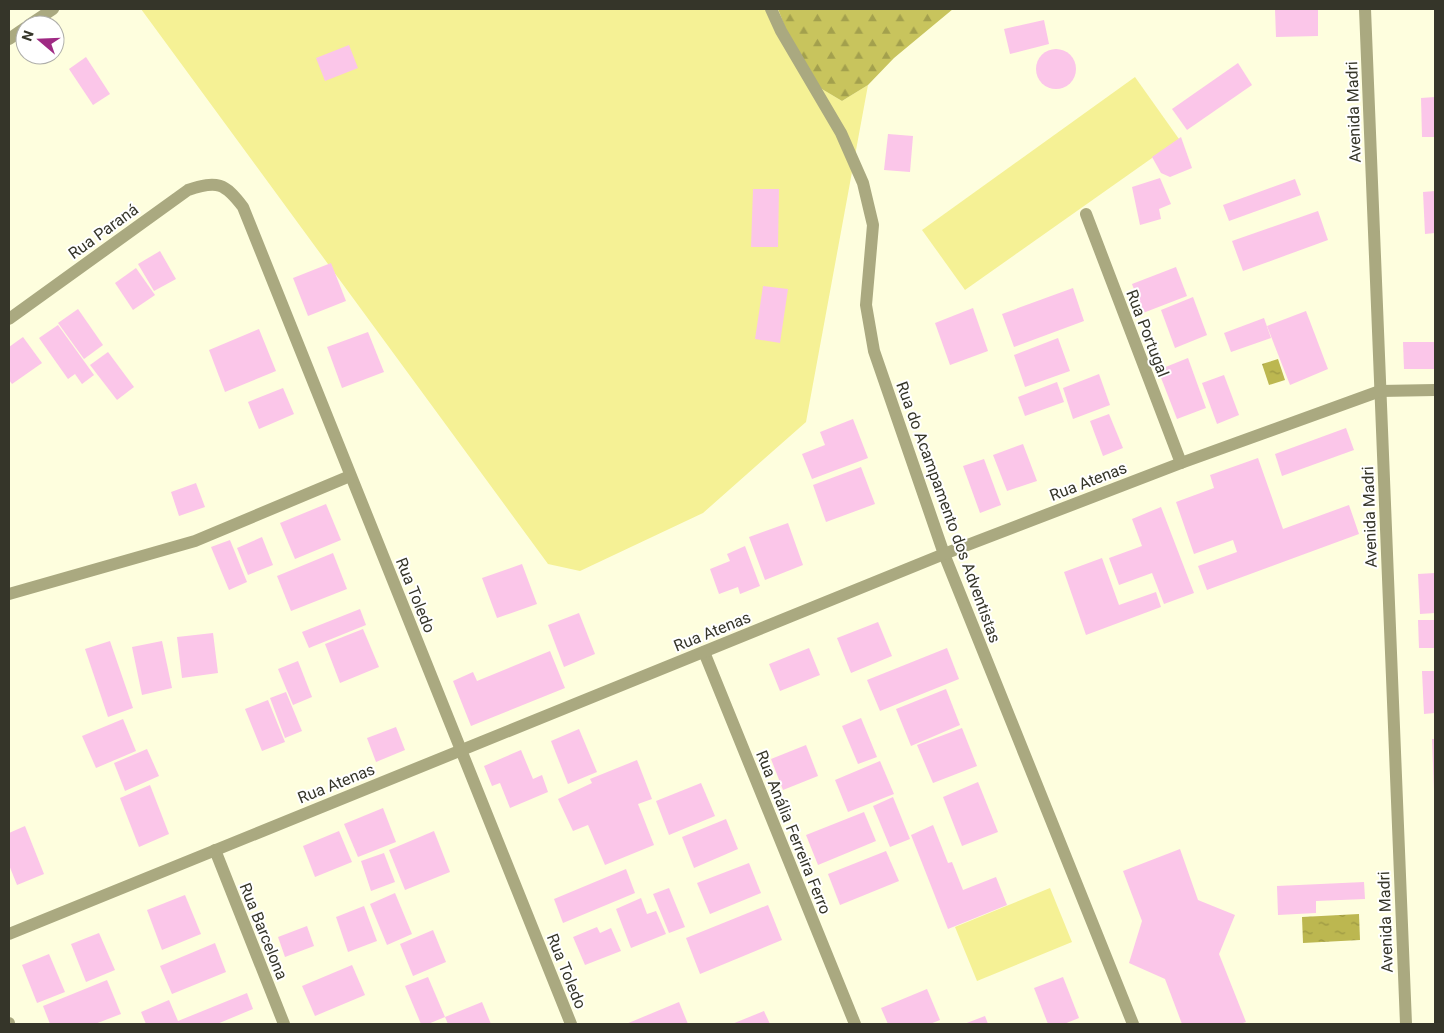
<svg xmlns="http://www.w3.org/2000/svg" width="1444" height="1033" font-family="Roboto,sans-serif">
	<defs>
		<pattern id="forest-firs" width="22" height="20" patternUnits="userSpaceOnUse" patternTransform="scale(1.25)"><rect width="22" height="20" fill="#c8c45d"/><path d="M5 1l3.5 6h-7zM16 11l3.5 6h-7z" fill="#a3a04d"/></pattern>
		<pattern id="water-ripples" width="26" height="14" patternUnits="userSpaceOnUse" patternTransform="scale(1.25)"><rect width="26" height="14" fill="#bcb750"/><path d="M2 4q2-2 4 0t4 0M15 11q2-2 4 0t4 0" fill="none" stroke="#9a9642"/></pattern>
	</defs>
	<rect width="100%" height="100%" fill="#fefede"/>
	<g fill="#f5f195">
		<polygon points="141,9 778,9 805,79 842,101 868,85 806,422 703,513 580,571 548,564"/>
		<polygon points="1135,77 1179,139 965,290 922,230"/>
		<polygon points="1050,888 1072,942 977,981 955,927"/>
	</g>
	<polygon fill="url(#forest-firs)" points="778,9 953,9 894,58 868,85 842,101 805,79"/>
	<g fill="url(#water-ripples)">
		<polygon points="1278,359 1285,380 1269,385 1262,364"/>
		<polygon points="1359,914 1360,940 1303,943 1302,917"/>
	</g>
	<g fill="#fbc6e9">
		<polygon points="1275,9 1318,9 1318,36 1276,37"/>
		<polygon points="1044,20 1049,44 1010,54 1004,29"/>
		<polygon points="349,45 358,68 325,81 316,58"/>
		<circle cx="1056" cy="69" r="20"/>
		<polygon points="86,57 110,94 93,105 69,69"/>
		<polygon points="1238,63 1252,85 1187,130 1172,109"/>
		<polygon points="1435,97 1435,137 1422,137 1421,98"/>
		<polygon points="888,134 913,136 910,172 884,170"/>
		<polygon points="1181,137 1192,168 1170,177 1161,173 1152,157"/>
		<polygon points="1160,178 1171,204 1159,209 1161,219 1140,225 1132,187"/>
		<polygon points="1295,179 1301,195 1229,221 1223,205"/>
		<polygon points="753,189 779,189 778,247 751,247"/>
		<polygon points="1435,191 1435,233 1425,234 1423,192"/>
		<polygon points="1318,211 1328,240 1243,271 1232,241"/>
		<polygon points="160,251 176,279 154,291 138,264"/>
		<polygon points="331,263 346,301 308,316 293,278"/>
		<polygon points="1176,267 1187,296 1143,313 1132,284"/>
		<polygon points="136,268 155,295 133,310 115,283"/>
		<polygon points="763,286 788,289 780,343 755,339"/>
		<polygon points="1073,288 1084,321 1014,347 1002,314"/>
		<polygon points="1193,297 1207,335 1175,348 1161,310"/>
		<polygon points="973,308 988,351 950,365 935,323"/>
		<polygon points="78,309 103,345 84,359 58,323"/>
		<polygon points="1306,311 1328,369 1290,385 1267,326"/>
		<polygon points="1264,318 1271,338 1231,352 1224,333"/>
		<polygon points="58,325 94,375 82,384 75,374 68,379 39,338"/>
		<polygon points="259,329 276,371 225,392 209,350"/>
		<polygon points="368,332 384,372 342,388 327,347"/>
		<polygon points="23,337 42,363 12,384 9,380 9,347"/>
		<polygon points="1058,338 1070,371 1025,387 1014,355"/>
		<polygon points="1403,342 1435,342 1435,369 1404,369"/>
		<polygon points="108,352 134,387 117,400 90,365"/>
		<polygon points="1188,358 1206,408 1177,419 1158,370"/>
		<polygon points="1099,374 1110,405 1073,419 1063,388"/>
		<polygon points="1224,375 1239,415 1217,424 1202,383"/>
		<polygon points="1057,382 1064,402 1025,416 1018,397"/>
		<polygon points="283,388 294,414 259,429 248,402"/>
		<polygon points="1109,414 1123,448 1103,456 1090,421"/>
		<polygon points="853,419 868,458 812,479 802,454 825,445 820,432"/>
		<polygon points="1346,428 1354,450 1282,476 1275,454"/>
		<polygon points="1023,444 1037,481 1007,491 993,455"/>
		<polygon points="1258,458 1283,529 1349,505 1359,534 1207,590 1198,566 1237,552 1233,540 1194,554 1176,502 1214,488 1210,475"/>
		<polygon points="984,459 1001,505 980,513 963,466"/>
		<polygon points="861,467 875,504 826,522 813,485"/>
		<polygon points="196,483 205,507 179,516 171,492"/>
		<polygon points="326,504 341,540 295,559 280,523"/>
		<polygon points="1161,507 1194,593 1164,604 1152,573 1119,585 1109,558 1142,546 1132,519"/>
		<polygon points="788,523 803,565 765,580 749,537"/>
		<polygon points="262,537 273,565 248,575 237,548"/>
		<polygon points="230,540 247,582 229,590 211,547"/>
		<polygon points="745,546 760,586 740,594 738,587 719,594 710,569 730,561 727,554"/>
		<polygon points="333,553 347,589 291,611 277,576"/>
		<polygon points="1102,558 1119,605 1156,592 1161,607 1086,635 1064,572"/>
		<polygon points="522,564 537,604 497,618 482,578"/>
		<polygon points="1435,573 1435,613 1420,614 1418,574"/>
		<polygon points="360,609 366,625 309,648 302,632"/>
		<polygon points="579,613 595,654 564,667 548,625"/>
		<polygon points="1418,620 1435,620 1435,648 1419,648"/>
		<polygon points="878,622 892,656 851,673 837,638"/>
		<polygon points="363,629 379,667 340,683 325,644"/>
		<polygon points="213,633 218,673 182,678 177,637"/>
		<polygon points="110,641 133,708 108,717 85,649"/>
		<polygon points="162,641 172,688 142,695 132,647"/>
		<polygon points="809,648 820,675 780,691 769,664"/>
		<polygon points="947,648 959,679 880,711 867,680"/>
		<polygon points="550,651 565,688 471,726 453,681 473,672 477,681"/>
		<polygon points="298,661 312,697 293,705 278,669"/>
		<polygon points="1422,671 1435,671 1435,713 1424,714"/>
		<polygon points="946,689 960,725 911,746 896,709"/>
		<polygon points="286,692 302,731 285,738 270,698"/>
		<polygon points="268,700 285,742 262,751 245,709"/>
		<polygon points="861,718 877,757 858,764 842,726"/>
		<polygon points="123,719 136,751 96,768 82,736"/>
		<polygon points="396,727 405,750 376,762 367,738"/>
		<polygon points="962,728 977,766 933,783 917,745"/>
		<polygon points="579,729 597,772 568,784 551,741"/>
		<polygon points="1432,739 1435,739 1435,791 1434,791"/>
		<polygon points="806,745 818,776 783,790 771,759"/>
		<polygon points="147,749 159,776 125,791 114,763"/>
		<polygon points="521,750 533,779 542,775 548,792 510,808 500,783 492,786 484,766"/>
		<polygon points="637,760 652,799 638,804 654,845 605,865 588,825 573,831 558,799 592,783 590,779"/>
		<polygon points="880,761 894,794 848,812 835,780"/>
		<polygon points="978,782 998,832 962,846 943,797"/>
		<polygon points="701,783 715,816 669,835 656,801"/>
		<polygon points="150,785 169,834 139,847 120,798"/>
		<polygon points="893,797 910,839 890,847 873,806"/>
		<polygon points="383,808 396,842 358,857 344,824"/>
		<polygon points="864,812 876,841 818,865 806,835"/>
		<polygon points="726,819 738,849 694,868 682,837"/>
		<polygon points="933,825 948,863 952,862 963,890 996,877 1007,905 948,929 911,835"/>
		<polygon points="25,826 44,874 17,885 9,865 9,833"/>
		<polygon points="339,831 352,862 315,877 303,846"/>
		<polygon points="434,831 450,872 405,890 389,850"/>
		<polygon points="1180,849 1198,900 1235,915 1219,954 1246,1022 1240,1024 1182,1024 1165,979 1129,963 1142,921 1123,871"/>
		<polygon points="886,851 899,881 840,905 828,874"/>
		<polygon points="384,853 395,882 371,891 361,861"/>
		<polygon points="749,863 761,893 710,914 697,883"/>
		<polygon points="626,869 635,893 563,923 554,899"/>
		<polygon points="1364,882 1365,899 1316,901 1316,913 1278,915 1277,886"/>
		<polygon points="669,888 685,927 669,933 653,894"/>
		<polygon points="395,893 412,934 387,945 370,904"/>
		<polygon points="185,895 201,934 162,950 147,910"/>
		<polygon points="641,898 647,914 656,911 666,934 631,948 616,909"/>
		<polygon points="768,905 782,940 700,974 686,938"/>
		<polygon points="364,906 377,941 348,952 336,917"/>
		<polygon points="307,926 314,946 285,957 278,937"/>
		<polygon points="597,927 600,933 611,928 621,951 585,965 573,937"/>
		<polygon points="433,930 446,962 413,976 400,944"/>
		<polygon points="99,933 115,970 86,982 71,944"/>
		<polygon points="215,943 226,972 172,994 160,966"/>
		<polygon points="49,954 65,992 37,1003 22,965"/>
		<polygon points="352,965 365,995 315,1016 302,986"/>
		<polygon points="428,977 445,1017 428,1024 421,1024 405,986"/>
		<polygon points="1063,977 1079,1018 1064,1024 1048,1024 1034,988"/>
		<polygon points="107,980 121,1014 95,1024 50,1024 43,1006"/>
		<polygon points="927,989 940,1020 930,1024 888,1024 881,1008"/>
		<polygon points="247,993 253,1009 217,1024 146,1024 141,1012 169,1000 178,1021"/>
		<polygon points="482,1002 491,1024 448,1024 445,1017"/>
		<polygon points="679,1002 688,1024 626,1024"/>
		<polygon points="764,1011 770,1024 732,1024"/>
		<polygon points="985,1016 988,1024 964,1024"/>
	</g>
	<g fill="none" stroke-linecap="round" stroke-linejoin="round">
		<g stroke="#aaa980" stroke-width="12">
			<polyline points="771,9 781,31 841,133 863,183 873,225 866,305 874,351 944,554 1133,1024"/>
			<polyline points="1365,9 1406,1024"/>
			<polyline points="29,25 53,9"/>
			<polyline points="9,39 25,28"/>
			<polyline points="1086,214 1181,463"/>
			<path d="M9,319l179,-129c29,-10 37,-7 55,17l328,817"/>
			<polyline points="9,594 195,541 350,476"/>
			<polyline points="704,652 855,1024"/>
			<polyline points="215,850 284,1024"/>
			<polyline points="9,934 944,554 1181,463 1380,391 1435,390"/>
			<polyline points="9,1023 9,1024"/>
		</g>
	</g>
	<g text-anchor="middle" stroke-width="4" stroke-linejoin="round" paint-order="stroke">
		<g font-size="16" fill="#353529" stroke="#fff">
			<text transform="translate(1353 112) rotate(-92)" y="6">Avenida Madri</text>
			<text transform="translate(103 231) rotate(-36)" y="6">Rua Paraná</text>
			<text transform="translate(1148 333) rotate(69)" y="6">Rua Portugal</text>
			<text transform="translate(1088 481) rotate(-21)" y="6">Rua Atenas</text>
			<text transform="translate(949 512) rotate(70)" y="6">Rua do Acampamento dos Adventistas</text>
			<text transform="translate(1369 517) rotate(-92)" y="6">Avenida Madri</text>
			<text transform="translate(416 595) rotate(68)" y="6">Rua Toledo</text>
			<text transform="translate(712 631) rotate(-22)" y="6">Rua Atenas</text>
			<text transform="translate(336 783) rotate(-22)" y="6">Rua Atenas</text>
			<text transform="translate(794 832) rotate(68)" y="6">Rua Anália Ferreira Ferro</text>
			<text transform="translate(1385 922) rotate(-92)" y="6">Avenida Madri</text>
			<text transform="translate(264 931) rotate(68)" y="6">Rua Barcelona</text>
			<text transform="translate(567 971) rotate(68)" y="6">Rua Toledo</text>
		</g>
	</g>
	<rect width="1444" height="1033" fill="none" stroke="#353529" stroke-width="20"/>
	<g transform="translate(40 40) rotate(289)"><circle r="24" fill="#ffffff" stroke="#aeaea9"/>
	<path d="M0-4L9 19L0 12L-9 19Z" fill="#9f2a84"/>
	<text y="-8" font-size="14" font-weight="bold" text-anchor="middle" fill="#353529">N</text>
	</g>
</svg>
